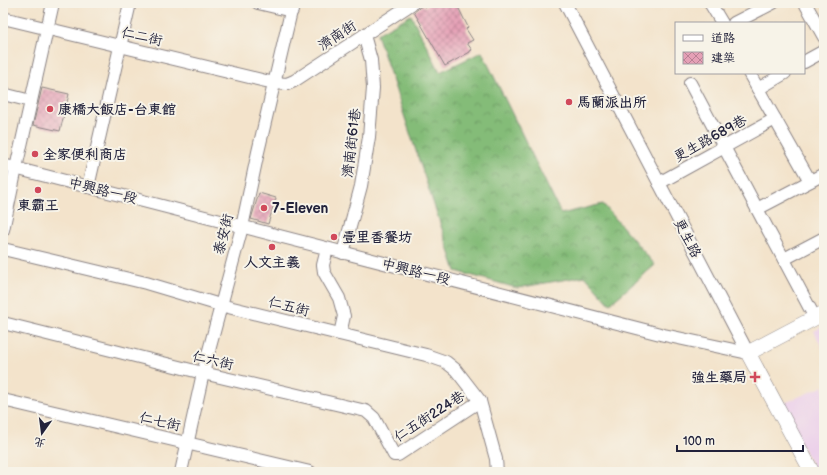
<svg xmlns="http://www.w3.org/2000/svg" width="827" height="475" font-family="'Balsamiq Sans','LXGW WenKai TC',sans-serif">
	<defs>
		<pattern id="forest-crowns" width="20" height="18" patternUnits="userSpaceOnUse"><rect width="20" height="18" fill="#84bc78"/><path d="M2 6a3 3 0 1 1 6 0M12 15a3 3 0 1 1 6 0" fill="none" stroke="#6c9864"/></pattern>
		<pattern id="building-cross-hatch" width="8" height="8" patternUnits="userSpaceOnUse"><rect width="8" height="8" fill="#e5a0b6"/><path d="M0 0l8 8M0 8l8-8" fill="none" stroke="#b98295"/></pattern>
	</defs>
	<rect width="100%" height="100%" fill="#f7f3e8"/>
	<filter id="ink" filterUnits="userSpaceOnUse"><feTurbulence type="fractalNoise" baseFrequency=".025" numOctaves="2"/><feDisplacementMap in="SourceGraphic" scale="8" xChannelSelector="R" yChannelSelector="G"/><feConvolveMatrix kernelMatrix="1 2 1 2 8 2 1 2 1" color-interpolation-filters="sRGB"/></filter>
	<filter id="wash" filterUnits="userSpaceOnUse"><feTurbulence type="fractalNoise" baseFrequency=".012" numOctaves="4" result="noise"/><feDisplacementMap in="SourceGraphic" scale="16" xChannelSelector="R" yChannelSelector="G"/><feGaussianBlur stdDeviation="0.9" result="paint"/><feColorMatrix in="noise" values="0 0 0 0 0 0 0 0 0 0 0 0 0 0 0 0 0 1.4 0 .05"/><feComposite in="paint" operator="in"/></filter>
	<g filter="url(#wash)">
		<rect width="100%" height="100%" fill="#f3e3cb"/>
		<g fill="#ecd1ea">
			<polygon points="824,326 824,352 814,331"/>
			<polygon points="824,386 824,472 816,472 780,405"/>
		</g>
		<polygon fill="url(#forest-crowns)" stroke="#536f5a" points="411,15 440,72 482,52 561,214 603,204 655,265 610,304 585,276 517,288 456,271 377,34"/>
		<g id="blocks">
			<g fill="url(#building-cross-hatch)">
				<polygon points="430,3 456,3 468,27 466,29 473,40 467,43 472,50 470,51 470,52 445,66 414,12 423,5 426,7"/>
				<polygon points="42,88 69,94 60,131 33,125"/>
				<polygon points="259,193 276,198 268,224 251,219"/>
			</g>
		</g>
	</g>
	<g filter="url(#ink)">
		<use href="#blocks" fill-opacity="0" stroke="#8a8283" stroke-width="1"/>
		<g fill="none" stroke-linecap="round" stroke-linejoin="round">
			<defs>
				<g id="minor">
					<polyline points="258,3 292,11"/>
					<polyline points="565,3 748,353"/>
					<polyline points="710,3 722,23"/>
					<polyline points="805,3 824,37"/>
					<polyline points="3,18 274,83 287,84 294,81 413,3"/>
					<polyline points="734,23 773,3"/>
					<polyline points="804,62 824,51"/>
					<polyline points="749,73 810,181"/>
					<polyline points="690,83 815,318"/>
					<polyline points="758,89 785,73"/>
					<polyline points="3,94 31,101"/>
					<polyline points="3,165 664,335 748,353"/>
					<polyline points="659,183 775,119"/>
					<polyline points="88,187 130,3"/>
					<polyline points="757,209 824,174"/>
					<polyline points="3,230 16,168 53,3"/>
					<polyline points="3,249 146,283 220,305 426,355 446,362 456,370 480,401 496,459 497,472"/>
					<polyline points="327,249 323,265 324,272 339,298 344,316 340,334"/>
					<polyline points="343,253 361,186 369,137 373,88 371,60 364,35"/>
					<polyline points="784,259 824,238"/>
					<polyline points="3,323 203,373 366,411 374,418 394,455 398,455 480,401"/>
					<polyline points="3,400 310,472"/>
					<polyline points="181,472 203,373 242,227 258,152 293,3"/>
				</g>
				<polyline id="major" points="812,472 748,353 824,313"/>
			</defs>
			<use href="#minor" stroke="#8a8283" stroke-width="14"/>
			<use href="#major" stroke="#8a8283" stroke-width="16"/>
			<use href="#minor" stroke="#fff" stroke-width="12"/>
			<use href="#major" stroke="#fff" stroke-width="15"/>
		</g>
	</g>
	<g fill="#d1495b" stroke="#f7f3e8" stroke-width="1.5">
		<circle cx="569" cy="102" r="4"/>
		<circle cx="50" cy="109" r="4"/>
		<circle cx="35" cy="154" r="4"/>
		<circle cx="38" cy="190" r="4"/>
		<circle cx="264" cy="208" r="4"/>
		<circle cx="334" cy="237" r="4"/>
		<circle cx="272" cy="247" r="4"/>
		<path d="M753 371h4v4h4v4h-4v4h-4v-4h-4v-4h4z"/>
	</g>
	<g text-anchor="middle" stroke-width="4" stroke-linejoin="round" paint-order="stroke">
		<g font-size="14" fill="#22223b" stroke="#f7f3e8">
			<text transform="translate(337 35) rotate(-33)" y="5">濟南街</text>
			<text transform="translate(142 36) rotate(13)" y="5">仁二街</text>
			<text transform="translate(710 138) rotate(-29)" y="5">更生路689巷</text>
			<text transform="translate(351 143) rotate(-83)" y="5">濟南街61巷</text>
			<text transform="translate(103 190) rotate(14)" y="5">中興路一段</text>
			<text transform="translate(223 234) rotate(-76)" y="5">泰安街</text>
			<text transform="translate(688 238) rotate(62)" y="5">更生路</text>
			<text transform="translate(416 271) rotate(14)" y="5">中興路一段</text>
			<text transform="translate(289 306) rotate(14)" y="5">仁五街</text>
			<text transform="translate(213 360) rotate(13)" y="5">仁六街</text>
			<text transform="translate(429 416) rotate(-33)" y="5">仁五街224巷</text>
			<text transform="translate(160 421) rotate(13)" y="5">仁七街</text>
		</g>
		<g font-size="14" font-weight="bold" fill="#22223b" stroke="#f7f3e8" text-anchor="start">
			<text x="577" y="107">馬蘭派出所</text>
			<text x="58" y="114">康橋大飯店-台東館</text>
			<text x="43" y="159">全家便利商店</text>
			<text x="38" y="210" text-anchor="middle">東霸王</text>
			<text x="272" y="213">7-Eleven</text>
			<text x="342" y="242">壹里香餐坊</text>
			<text x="272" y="267" text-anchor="middle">人文主義</text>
			<text x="747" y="382" text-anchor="end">強生藥局</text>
		</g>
	</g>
	<rect width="827" height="475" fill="none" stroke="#f7f3e8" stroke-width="16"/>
	<rect x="675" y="22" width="130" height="52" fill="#f7f3e8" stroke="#a29fa3"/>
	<rect x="683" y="35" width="20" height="6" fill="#ffffff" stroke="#a29fa3"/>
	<text x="711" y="42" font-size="12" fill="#22223b">道路</text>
	<rect x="683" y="52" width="20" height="12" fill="url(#building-cross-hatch)" stroke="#a29fa3"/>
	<text x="711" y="62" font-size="12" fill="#22223b">建築</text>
	<g transform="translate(42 433) rotate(194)" stroke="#f7f3e8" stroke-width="3" paint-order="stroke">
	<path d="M0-3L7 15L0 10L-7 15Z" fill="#22223b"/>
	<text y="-6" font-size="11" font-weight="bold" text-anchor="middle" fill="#22223b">北</text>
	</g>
	<path d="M677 445v6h126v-6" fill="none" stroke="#22223b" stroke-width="2"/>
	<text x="683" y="445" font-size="12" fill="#22223b" stroke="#f7f3e8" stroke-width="3" paint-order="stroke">100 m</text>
</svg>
